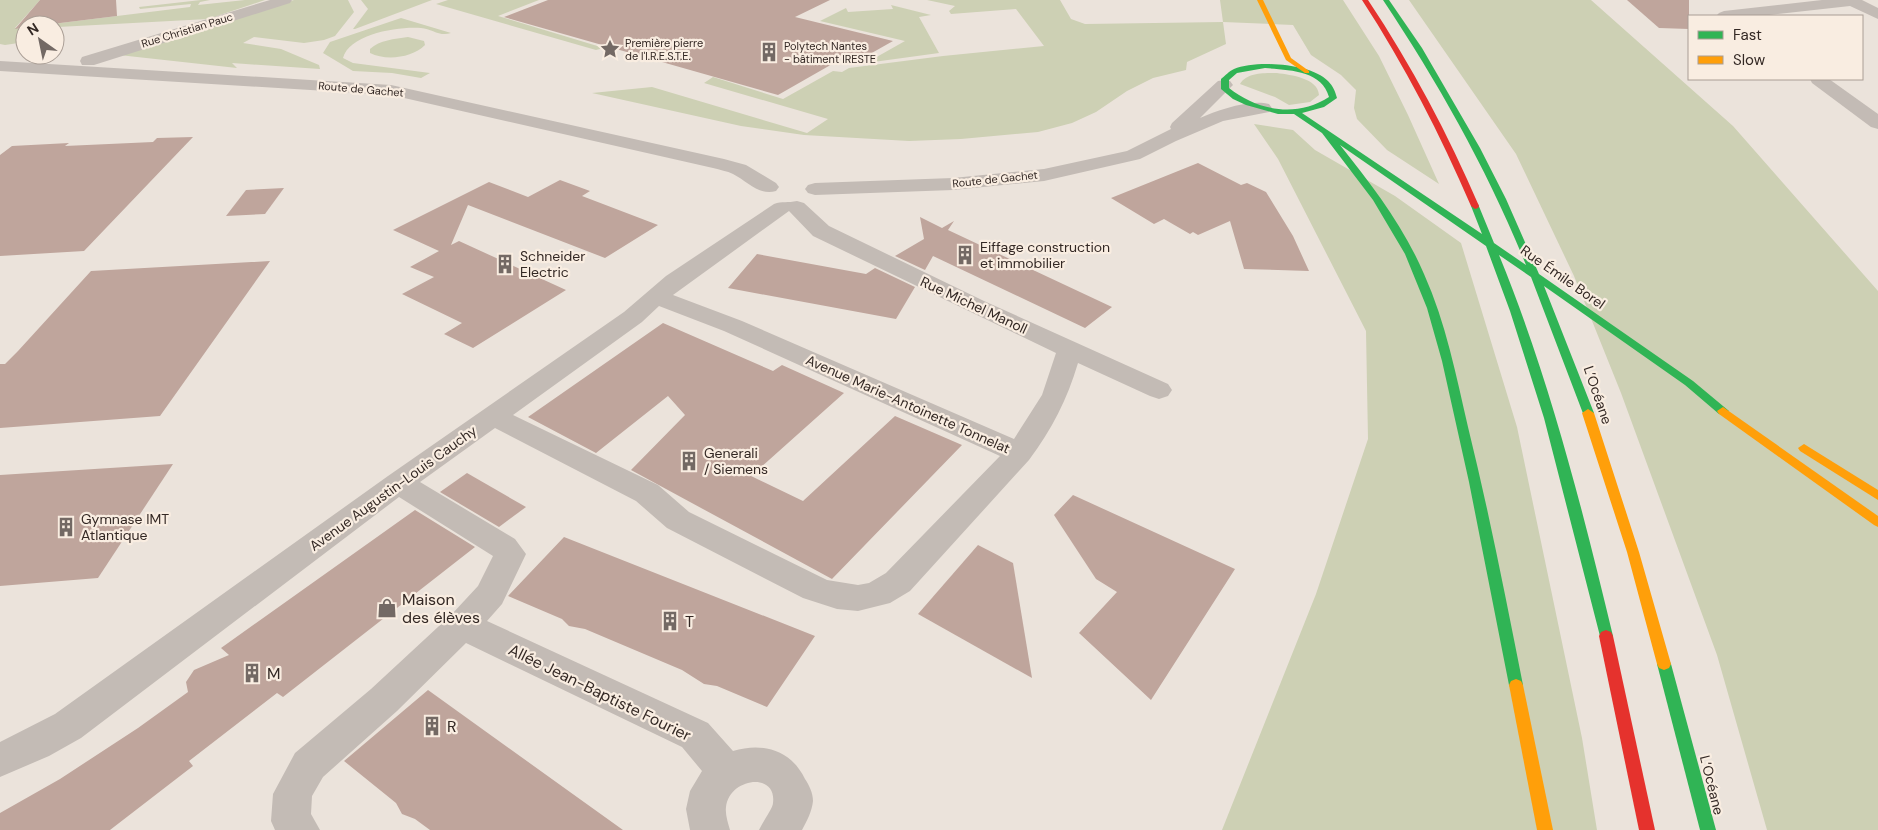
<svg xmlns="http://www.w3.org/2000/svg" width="1878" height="830" font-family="'DM Sans',sans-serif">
	<rect width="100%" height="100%" fill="#ebe3db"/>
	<g fill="#cdd0b4">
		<polygon points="0,0 40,0 15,28 25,27 25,42 5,45 0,44"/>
		<polygon points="201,0 210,0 200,2 198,5 245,0 265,0 208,19 58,27 55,31 55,25 44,25 190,7 191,4 140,9 139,7"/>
		<polygon points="294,0 348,0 354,12 335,36 324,40 304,43 254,37 243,43 281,49 319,65 320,69 232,63 237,68 119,55 170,39 181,39 187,33"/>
		<polygon points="361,0 432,0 355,29 353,29 368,9"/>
		<polygon points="448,0 539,0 498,16 604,48 596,50 436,4"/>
		<polygon points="927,0 1060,0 1071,19 1085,24 1223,22 1220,0 1343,0 1379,56 1408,115 1439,184 1387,150 1357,119 1354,108 1356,90 1341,75 1311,55 1293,25 1223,22 1226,44 1187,62 1186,70 1153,78 1127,91 1096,112 1072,123 1038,132 961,139 909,141 804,135 741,126 592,93 652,87 807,133 828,119 704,83 713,77 783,99 833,71 842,72 849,68 943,56 1044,46 1016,9 951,14 949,11 955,6"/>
		<polygon points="1409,0 1591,0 1733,126 1878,291 1878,830 1767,830 1717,655 1621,393 1574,276 1516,154"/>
		<polygon points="891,5 931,15 919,17 939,53 866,63 905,41 820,21 846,8 848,12 893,9"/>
		<path d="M401,18l50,15c-11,4 -19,-4 -30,-5 -22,-2 -72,6 -78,30l10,5 77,10 -9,5 -29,-5 -39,-2 -30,-18 7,-11z"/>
		<path d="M408,37l16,4 1,4c-13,13 -39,16 -55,8v-4c10,-9 24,-10 38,-12z"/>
		<path d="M1277,73c14,2 41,5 42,22l-9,7 -21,3 -14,-8 -35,-13c7,-12 25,-11 37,-11z"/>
		<polygon points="1254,124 1293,130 1315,150 1395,196 1461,243 1517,427 1582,738 1597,830 1222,830 1316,594 1368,439 1366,331 1278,159"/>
	</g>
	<g fill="#bfa59c">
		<polygon points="40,0 116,0 117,16 44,25 25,25 25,27 15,29"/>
		<polygon points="548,0 830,0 795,17 893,41 854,63 841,59 778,95 504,17"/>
		<polygon points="1627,0 1689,0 1689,29 1659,28"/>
		<polygon points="193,137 84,251 0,256 0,155 12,146 69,143 65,146 153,142 157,138"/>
		<polygon points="1198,163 1241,185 1247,183 1266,192 1293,236 1309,271 1244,269 1230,221 1198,235 1193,232 1190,234 1164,219 1154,224 1111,198"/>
		<polygon points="560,180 590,191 582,196 658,225 605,258 468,205 451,245 459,241 566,290 473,348 444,334 462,323 402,294 434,277 410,267 439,251 393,230 489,182 528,197"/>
		<polygon points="284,188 265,214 226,216 246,190"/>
		<polygon points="920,217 942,228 954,221 948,230 1112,307 1085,328 933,256 925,270 895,256 924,239"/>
		<polygon points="757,254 866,274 875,268 915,287 896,319 728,288"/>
		<polygon points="270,261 160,416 0,428 0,364 5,364 18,351 91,271"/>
		<polygon points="663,323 773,371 782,365 844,393 751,476 803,501 895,416 962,445 832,579 631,470 685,415 668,396 596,453 528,417"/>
		<polygon points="173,464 98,578 0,586 0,475"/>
		<polygon points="467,473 526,507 499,527 440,492"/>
		<polygon points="1073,495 1235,569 1151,700 1079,633 1117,592 1096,579 1054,515"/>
		<polygon points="415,510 475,547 283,697 277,693 189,761 193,766 110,830 0,830 0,813 60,779 138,728 188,692 186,682 194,670 229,655 221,648"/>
		<polygon points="564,537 815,636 767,707 717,686 704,684 682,670 585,629 569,626 562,619 508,596"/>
		<polygon points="978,545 1013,563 1032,678 918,614"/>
		<polygon points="428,690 563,787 623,830 430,830 415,819 402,814 396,803 344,761"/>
	</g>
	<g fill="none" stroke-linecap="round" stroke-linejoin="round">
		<g fill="#c3bbb5" fill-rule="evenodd">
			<polygon points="270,0 292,0 290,3 94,65 82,65 80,61 82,57"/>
			<polygon points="1822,0 1862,0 1878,8 1878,19 1850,6 1761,16 1716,16 1719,13 1724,11"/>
			<path d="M0,61l391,24 333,74 22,6 30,18 3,4 -3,4c-17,5 -29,-10 -43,-17 -6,-3 -13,-4 -20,-6l-322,-73 -391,-24z"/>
			<polygon points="1810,79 1829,79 1878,114 1878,129 1871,127 1812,83"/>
			<path d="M1224,80l6,1 3,4 -33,33c18,-8 50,-19 69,-14l3,4 -3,4 -46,9 -47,20 -36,18 -96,22 -91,9 -138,5 -7,-2 -3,-4 3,-4 7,-2 138,-5 91,-9 83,-18 44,-22 -1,-2 2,-4 46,-42z"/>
			<path d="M797,201l7,2 25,23 155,75 184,83 4,6 -4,6 -9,3 -9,-3 -72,-33c-11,37 -26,66 -49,97l-119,131 -20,12 -32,8 -21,-2 -34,-11 -136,-70 -31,-27 -141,-73 -75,54 95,57 11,15 -24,50 -15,17 221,102 25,28c30,-9 58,-1 72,28 4,6 8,14 8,22 -1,10 -6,20 -11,29h-43c3,-7 14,-22 14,-27 4,-32 -44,-25 -47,4 -1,7 2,16 4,23h-40l-4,-21 4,-18 12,-20 -20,-24 -216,-104 -69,68 -74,66 -11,19 -1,18 9,16h-45l-4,-9 2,-27 22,-41 76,-64 81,-75 26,-28 15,-30 -94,-59 -318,241 -32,18 -49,21v-35l55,-28 333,-238 236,-164 42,-36 108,-72c8,-3 14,-1 23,-3zM789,211l24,25 243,117 -14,42 -28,44 -272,-118 -69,-26zM659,306l65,25 276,125 -114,117 -17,10 -11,2 -31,-5 -138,-68 -31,-27 -145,-70 129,-93z"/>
		</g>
		<g fill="#30b455" fill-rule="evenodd">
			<path d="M1383,0h6l33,48 58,100 26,51 33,75 154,107 36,30 -6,4 -4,-1 -34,-29 -141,-99 50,127 -6,4 -4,-1 -53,-139 -32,-22c50,122 83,252 114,381l-2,4 -5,2 -5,-2 -57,-222 -34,-107 -24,-65 -146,-101c32,40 64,82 84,129 22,49 32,101 44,153 21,85 38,172 55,258l-2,4 -5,2 -5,-2 -2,-4 -40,-203 -27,-121 -15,-53 -22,-54 -32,-54 -51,-67 -28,-19h-16l-32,-9 -13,-6 -12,-10v-10c4,-3 8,-8 13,-10 22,-9 76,-6 94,12 5,5 7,10 9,17l-13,9 -22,6 180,121 -11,-28 4,-3 3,1 16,39 32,22c-38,-94 -87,-181 -143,-265zM1265,68c23,2 57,2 64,29 -32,21 -71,14 -100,-9v-8l8,-7z"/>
			<polygon points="1664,658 1669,660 1671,664 1716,830 1700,830 1657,664 1659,660"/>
		</g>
		<g fill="#ff9f0a" fill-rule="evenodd">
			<polygon points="1257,0 1263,0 1291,58 1309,71 1309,73 1305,73 1286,60"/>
			<polygon points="1723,407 1878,516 1878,527 1874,525 1719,414 1717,411"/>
			<polygon points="1588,409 1594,413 1639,552 1671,664 1669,668 1664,670 1659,668 1657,664 1627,552 1582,413"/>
			<polygon points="1804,444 1878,490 1878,500 1800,451 1798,448"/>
			<polygon points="1516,679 1521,681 1523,685 1553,830 1537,830 1509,685 1511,681"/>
		</g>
		<g fill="#e5322d" fill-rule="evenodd">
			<path d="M1362,0h6c44,66 80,134 111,206l-1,2 -3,1 -4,-3c-31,-72 -66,-140 -109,-206z"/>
			<polygon points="1606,630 1611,632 1613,636 1655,830 1639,830 1599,636 1601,632"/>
		</g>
	</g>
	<defs>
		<symbol id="sight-bare" viewBox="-9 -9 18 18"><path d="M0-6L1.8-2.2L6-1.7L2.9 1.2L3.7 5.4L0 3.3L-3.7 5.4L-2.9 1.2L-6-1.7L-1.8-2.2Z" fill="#736964" stroke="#f9ede1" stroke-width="2.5" paint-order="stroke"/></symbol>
		<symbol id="building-bare" viewBox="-9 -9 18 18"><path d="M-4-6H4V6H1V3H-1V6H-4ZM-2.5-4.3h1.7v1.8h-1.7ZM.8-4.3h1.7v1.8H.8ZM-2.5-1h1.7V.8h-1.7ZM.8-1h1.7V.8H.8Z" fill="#736964" stroke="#f9ede1" stroke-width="2.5" paint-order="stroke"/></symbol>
		<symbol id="shop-bare" viewBox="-9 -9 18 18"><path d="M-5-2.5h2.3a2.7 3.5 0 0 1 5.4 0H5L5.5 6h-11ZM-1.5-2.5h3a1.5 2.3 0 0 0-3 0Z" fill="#736964" stroke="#f9ede1" stroke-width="2.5" paint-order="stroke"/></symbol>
	</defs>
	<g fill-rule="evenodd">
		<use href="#sight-bare" x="596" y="35" width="28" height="28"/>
		<use href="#building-bare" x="755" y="38" width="28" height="28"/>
		<use href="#building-bare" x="951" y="241" width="28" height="28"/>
		<use href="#building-bare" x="491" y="250" width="28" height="28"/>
		<use href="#building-bare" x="675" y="447" width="28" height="28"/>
		<use href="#building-bare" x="52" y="513" width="28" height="28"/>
		<use href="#shop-bare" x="373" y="594" width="28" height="28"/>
		<use href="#building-bare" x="656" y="607" width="28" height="28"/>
		<use href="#building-bare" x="238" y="659" width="28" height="28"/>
		<use href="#building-bare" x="418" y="712" width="28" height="28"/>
	</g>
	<g text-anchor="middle" stroke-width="4.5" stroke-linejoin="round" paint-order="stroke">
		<g font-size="11" fill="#332824" stroke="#f9ede1">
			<text transform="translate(187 30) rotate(-17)" y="4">Rue Christian Pauc</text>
			<text transform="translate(361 89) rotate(5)" y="4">Route de Gachet</text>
			<text transform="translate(995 179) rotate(-6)" y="4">Route de Gachet</text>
		</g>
		<g font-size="11" fill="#332824" stroke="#f9ede1" text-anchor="start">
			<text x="625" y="47">Première pierre<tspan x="625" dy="13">de l'I.R.E.S.T.E.</tspan></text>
			<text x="784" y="50">Polytech Nantes<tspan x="784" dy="13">- bâtiment IRESTE</tspan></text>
		</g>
		<g font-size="14" fill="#332824" stroke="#f9ede1" text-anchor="start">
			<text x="980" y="252">Eiffage construction<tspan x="980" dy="16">et immobilier</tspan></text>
			<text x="520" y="261">Schneider<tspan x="520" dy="16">Electric</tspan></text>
			<text x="704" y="458">Generali<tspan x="704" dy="16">/ Siemens</tspan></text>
			<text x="81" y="524">Gymnase IMT<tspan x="81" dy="16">Atlantique</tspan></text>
		</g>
		<g font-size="14" fill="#332824" stroke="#f9ede1">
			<text transform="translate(1563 277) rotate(35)" y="5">Rue Émile Borel</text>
			<text transform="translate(974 305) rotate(25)" y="5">Rue Michel Manoll</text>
			<text transform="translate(1598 395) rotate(71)" y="5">L’Océane</text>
			<text transform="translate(908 404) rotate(24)" y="5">Avenue Marie-Antoinette Tonnelat</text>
			<text transform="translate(393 488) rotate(-36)" y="5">Avenue Augustin-Louis Cauchy</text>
			<text transform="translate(1712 785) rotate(76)" y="5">L’Océane</text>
		</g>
		<g font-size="16" fill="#332824" stroke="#f9ede1" text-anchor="start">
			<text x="402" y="605">Maison<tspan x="402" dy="18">des élèves</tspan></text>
			<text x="685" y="627">T</text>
			<text x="267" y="679">M</text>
			<text x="447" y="732">R</text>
		</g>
		<g font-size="16" fill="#332824" stroke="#f9ede1">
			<text transform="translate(600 692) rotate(26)" y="6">Allée Jean-Baptiste Fourier</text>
		</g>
	</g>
	<rect x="1688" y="15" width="175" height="65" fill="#f9ede1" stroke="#aa9e95"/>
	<rect x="1698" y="31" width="25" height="8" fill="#30b455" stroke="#aa9e95"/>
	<text x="1733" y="40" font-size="15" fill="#332824">Fast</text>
	<rect x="1698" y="56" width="25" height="8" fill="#ff9f0a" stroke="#aa9e95"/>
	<text x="1733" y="65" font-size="15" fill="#332824">Slow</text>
	<g transform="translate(40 40) rotate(327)"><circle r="24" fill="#f9ede1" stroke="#aa9e95"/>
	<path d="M0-4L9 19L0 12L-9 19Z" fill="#736964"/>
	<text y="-8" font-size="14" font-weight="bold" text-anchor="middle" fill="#332824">N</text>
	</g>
</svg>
